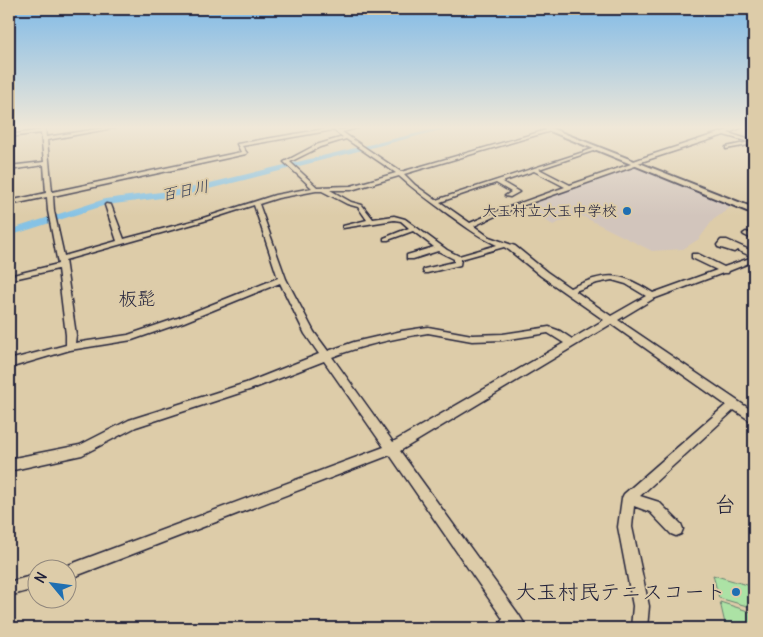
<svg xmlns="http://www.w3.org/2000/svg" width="763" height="637" font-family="Delius,'Klee One',sans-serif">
	<rect width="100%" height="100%" fill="#ddcca9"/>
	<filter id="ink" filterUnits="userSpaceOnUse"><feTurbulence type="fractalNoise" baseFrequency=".02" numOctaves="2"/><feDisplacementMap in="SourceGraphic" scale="10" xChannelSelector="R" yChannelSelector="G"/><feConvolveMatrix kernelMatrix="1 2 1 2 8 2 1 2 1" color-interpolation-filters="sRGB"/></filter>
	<g filter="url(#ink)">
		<polygon fill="#d2c5bc" points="635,166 734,205 713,220 699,239 683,249 652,251 578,214 553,225 523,207"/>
		<g fill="#ace2a5" stroke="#678270">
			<polygon points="713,575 754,587 754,608 719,598"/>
			<polygon points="720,602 754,613 754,628 726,628"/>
		</g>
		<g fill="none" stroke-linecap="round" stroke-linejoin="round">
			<polygon fill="#85c2e5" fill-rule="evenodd" points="443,127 453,127 185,195 106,205 9,236 9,230 105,199 185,189"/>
			<defs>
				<g id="street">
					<path d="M41,127h4l1,10 64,-10h9l-72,13 5,52 189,-40 -4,-8 93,-16 -1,-1h5l5,3 22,-3 -19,5 59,40 149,-43 4,1 -150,44 11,11 21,15 163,-53v2l-60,20 31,16 61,-21v-2l14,-5 92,-30h6l-15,6 26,8v3l-28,5v-2l23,-5 -25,-7 -86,28v2l-136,48 -28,13 15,11 26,9 32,26 23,16c37,-16 48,-17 83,5l64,-23 -25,-12v-4h6l26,13 29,-10 -16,-7 -3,2 -16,-5 -1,-2 4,-5h6l27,12v9l-25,10 -1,2h-5l-70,26 -35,21 136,92v11l-20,-13 -94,86 19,6 22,22 2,5 -2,5 -5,2 -5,-2 -21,-22 -16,-6 -2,21 17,79 -2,22h-16l2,-22 -15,-79 4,-29 2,-4 102,-89 -115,-81 -211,127 119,164 8,13h-30l3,-5 3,-4 -113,-164 -322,124v-9h-6l1,-3 321,-120 -60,-86 -72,28 -116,38 -54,28 -73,16v-12l71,-14 49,-25 117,-37 73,-29 -14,-20 -25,-51 -96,39 -52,18 -62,10 -61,18v-8l57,-15v-10l-8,-66 -49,11v-4l49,-12 -10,-53 -1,-14 -38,8v-4l37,-8 -2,-28 -35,5v-4l35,-4 -3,-29 -32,4v-2l32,-5zM333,130l10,7 -27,8 -32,17 28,26 -37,7 -75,24 -76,20 -13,-34 -5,-1 -1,1 12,36 -53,15 -10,-45 -1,-15 193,-42 1,-1 -5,-7zM346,139l50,34 -45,13 -34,1 -27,-25 30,-15zM534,171l31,16 -67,24 -28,12 -30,-21 56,-19 15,9 -6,4 5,1 9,-5 -17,-10zM399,176c14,13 30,24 46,36 17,12 33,25 52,33l-38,11 -12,-6 -42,-31 -11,-3 -21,3 -11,-14 -11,-3 -21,-12h21zM316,191h6l25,13 11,3 9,13 -24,6v2l51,-8 7,1 8,7 -25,10v2h4l25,-9 21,16 -27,8v4h6l25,-8 16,8v3l-30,7 -1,2 1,2h3l33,-8 1,-6 43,-12 5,3 32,26 63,44 -32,19 -12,-8 -11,-4 -46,7 -31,1 -44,-8 -26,4 -48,11 -26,9 -14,-19 -28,-53 -27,-75 19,-6zM254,205l24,73 -100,40 -50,17 -53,8 1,-8 -11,-75 139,-39zM612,280l14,4 20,12 -35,20 -36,-25 22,-8zM428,333l44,8 31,-1 45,-7 16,10 -171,99 -61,-85c31,-12 63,-19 96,-24z"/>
					<polygon points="748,127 754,127 754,129 748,128"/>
					<polygon points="746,232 754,235 754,240 744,235 743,234"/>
					<polygon points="38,574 38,588 9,596 9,582"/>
				</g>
				<polygon id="secondary" points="540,127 548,127 754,208 754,214"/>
			</defs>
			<use href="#street" stroke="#22223b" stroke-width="3"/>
			<use href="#secondary" stroke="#22223b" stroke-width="4"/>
			<use href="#street" fill="#ddcca9" fill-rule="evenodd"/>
			<use href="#secondary" fill="#ddcca9" fill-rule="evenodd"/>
		</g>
	</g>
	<linearGradient id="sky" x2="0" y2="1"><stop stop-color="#80bae7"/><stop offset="0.59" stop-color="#f0e8d8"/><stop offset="1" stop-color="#f0e8d8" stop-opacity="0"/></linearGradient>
	<rect width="763" height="216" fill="url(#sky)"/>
	<g fill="#1f6fb2" stroke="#ddcca9" stroke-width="2">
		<circle cx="627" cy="211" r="5"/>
		<circle cx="736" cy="592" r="5"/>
	</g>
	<g text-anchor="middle" stroke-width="4" stroke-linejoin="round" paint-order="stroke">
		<g font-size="15" fill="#22223b" stroke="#ddcca9" text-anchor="end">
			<text x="617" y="216">大玉村立大玉中学校</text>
		</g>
		<g font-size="16" font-style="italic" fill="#313a54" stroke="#ddcca9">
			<text transform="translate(185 190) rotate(-11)" y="6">百日川</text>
		</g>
		<g font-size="19" fill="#22223b" stroke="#ddcca9">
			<text x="137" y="305">板髭</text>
		</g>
		<g font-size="21" fill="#22223b" stroke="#ddcca9" text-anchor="end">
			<text x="726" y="599">大玉村民テニスコート</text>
		</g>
		<g font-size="22" fill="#22223b" stroke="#ddcca9">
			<text x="725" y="512">台</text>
		</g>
	</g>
	<rect width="763" height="637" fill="none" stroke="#ddcca9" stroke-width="30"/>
	<rect x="15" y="15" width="733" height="607" fill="none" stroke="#22223b" stroke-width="2" filter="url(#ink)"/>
	<g transform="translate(52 584) rotate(299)"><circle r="24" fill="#ddcca9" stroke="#92887d"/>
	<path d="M0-4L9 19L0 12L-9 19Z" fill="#1f6fb2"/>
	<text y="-8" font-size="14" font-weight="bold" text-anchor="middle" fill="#22223b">N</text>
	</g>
</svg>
